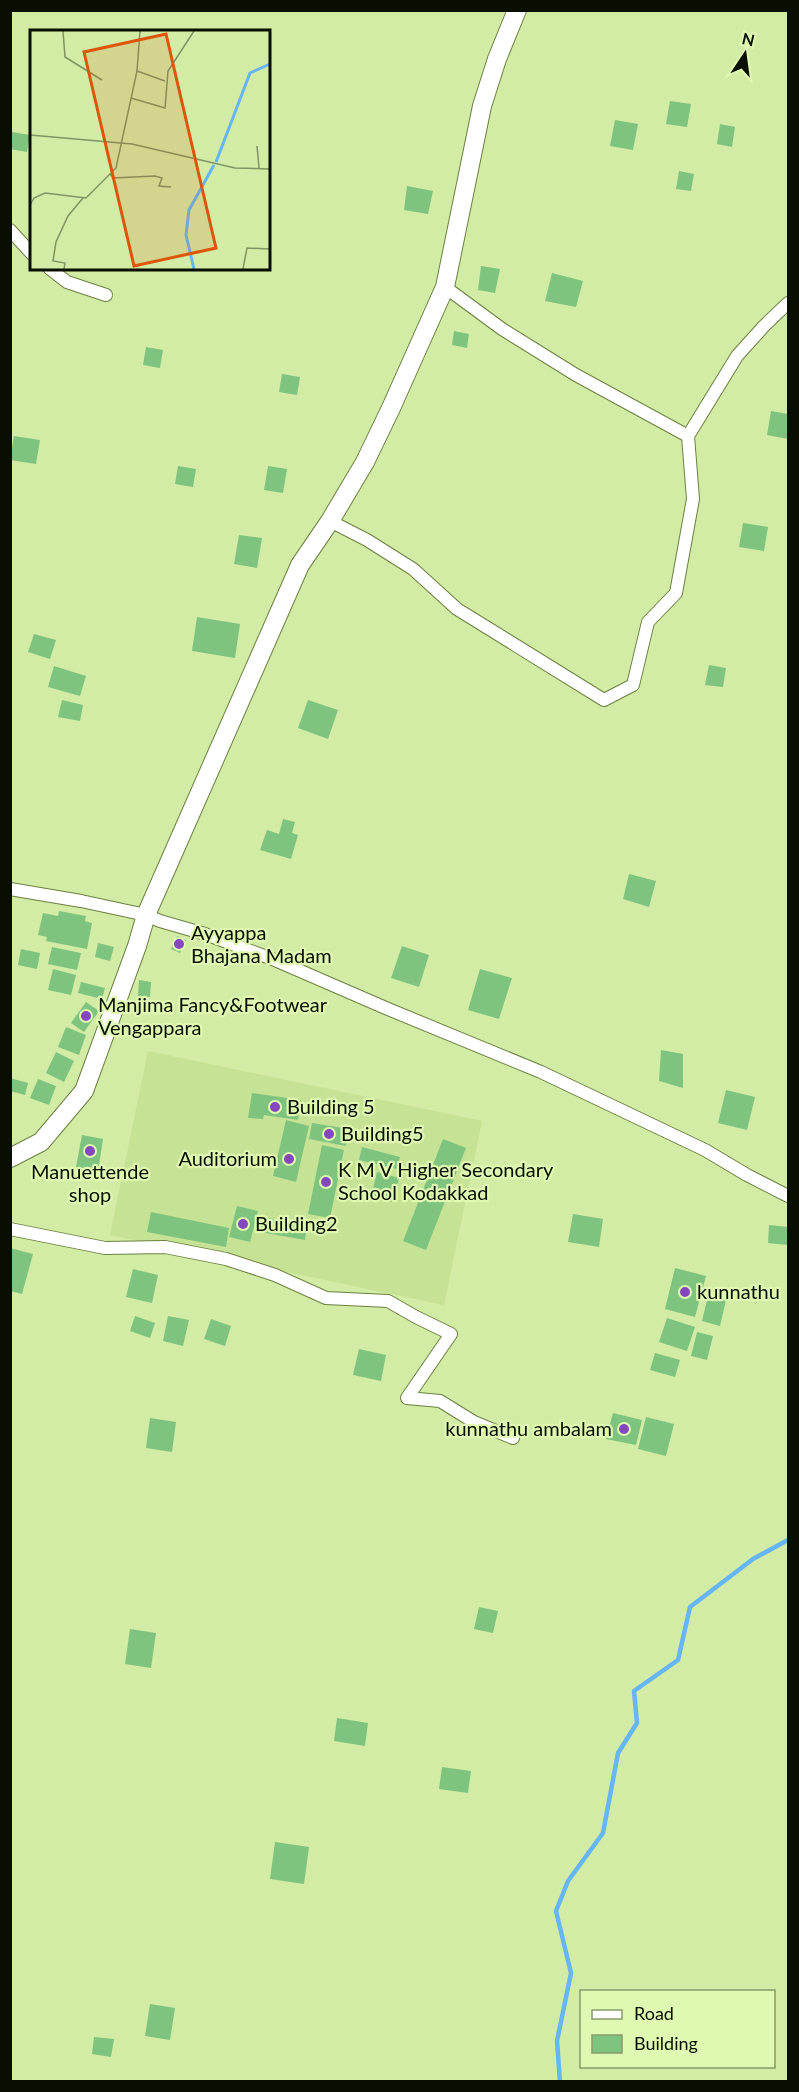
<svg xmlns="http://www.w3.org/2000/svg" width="799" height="2092" font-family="Lato,sans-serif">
	<rect width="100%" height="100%" fill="#d2eba5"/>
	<polygon fill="#c6e294" points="148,1051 482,1121 444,1305 110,1235"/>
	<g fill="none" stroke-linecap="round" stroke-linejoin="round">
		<polyline stroke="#66b5f4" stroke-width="4.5" points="560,2082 557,2041 571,1973 556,1911 568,1881 603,1833 618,1753 637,1723 634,1691 678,1660 690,1607 753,1559 788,1540"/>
	</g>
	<g fill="#7ec47f">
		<polygon points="670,101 691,104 687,127 666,124"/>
		<polygon points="615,120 638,124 633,150 610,146"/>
		<polygon points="720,124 735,127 732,147 717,144"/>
		<polygon points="12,132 30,135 27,152 10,149"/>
		<polygon points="679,171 694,174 691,191 676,189"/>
		<polygon points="407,186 433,191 428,214 404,210"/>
		<polygon points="481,266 500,269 495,293 478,290"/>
		<polygon points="552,273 583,281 576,307 545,301"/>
		<polygon points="454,331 469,334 467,348 452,345"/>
		<polygon points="146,347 163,350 160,368 143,365"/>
		<polygon points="282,374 300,377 297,395 279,392"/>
		<polygon points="771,411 788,414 788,439 767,435"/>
		<polygon points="14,436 40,440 36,464 10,460"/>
		<polygon points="178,466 196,469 193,487 175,484"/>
		<polygon points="268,466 287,469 283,493 264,490"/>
		<polygon points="743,523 768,527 764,551 739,547"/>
		<polygon points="239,535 262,538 257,568 234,564"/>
		<polygon points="197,617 240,624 235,658 192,651"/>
		<polygon points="34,634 56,640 50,659 28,652"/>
		<polygon points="709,665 726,668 723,687 705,685"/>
		<polygon points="54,666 86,676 80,696 48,687"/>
		<polygon points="62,700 83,705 80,721 58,717"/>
		<polygon points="308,700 338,710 328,739 298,728"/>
		<polygon points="283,819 295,822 292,833 298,835 291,859 260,850 267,830 279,834"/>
		<polygon points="629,874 656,881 649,907 623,899"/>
		<polygon points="59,911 86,916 85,921 92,923 87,949 46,941 47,937 38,935 43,913 58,916"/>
		<polygon points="177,936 186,940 180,953 171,949"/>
		<polygon points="98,943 114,947 110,961 95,957"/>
		<polygon points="402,946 429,955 419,987 391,978"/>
		<polygon points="52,947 81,953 77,970 48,964"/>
		<polygon points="21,949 40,953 37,969 18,965"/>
		<polygon points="53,969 76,975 71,995 48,990"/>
		<polygon points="480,969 512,978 499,1019 468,1010"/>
		<polygon points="139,980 151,982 150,997 138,996"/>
		<polygon points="81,982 105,988 102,999 78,993"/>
		<polygon points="86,1002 99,1011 84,1032 71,1023"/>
		<polygon points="66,1027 86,1035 79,1055 58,1047"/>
		<polygon points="661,1050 683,1054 683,1088 659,1081"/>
		<polygon points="56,1052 74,1061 64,1082 46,1073"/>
		<polygon points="10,1078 28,1083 25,1095 10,1091"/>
		<polygon points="38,1079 56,1086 49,1105 30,1098"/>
		<polygon points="726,1090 755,1097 747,1130 718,1123"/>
		<polygon points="252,1093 301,1100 298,1120 264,1115 263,1119 248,1118"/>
		<polygon points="286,1120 309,1126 296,1182 273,1176"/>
		<polygon points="312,1123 349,1129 346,1146 309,1139"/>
		<polygon points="82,1135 103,1139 98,1171 76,1167"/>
		<polygon points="443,1139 466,1148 426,1250 403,1241"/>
		<polygon points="322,1145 344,1150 330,1218 308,1214"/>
		<polygon points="362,1147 400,1157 397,1169 359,1160"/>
		<polygon points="377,1172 399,1178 393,1202 371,1197"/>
		<polygon points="237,1206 258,1211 250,1242 229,1237"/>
		<polygon points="151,1212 229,1228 226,1247 147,1232"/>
		<polygon points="573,1214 603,1219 599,1247 568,1242"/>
		<polygon points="263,1217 307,1225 305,1240 260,1232"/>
		<polygon points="769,1225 788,1227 788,1245 768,1243"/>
		<polygon points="10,1248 33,1254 22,1294 10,1291"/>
		<polygon points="675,1268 706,1276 695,1317 665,1309"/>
		<polygon points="133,1269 158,1275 152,1303 126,1297"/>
		<polygon points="708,1296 726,1300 720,1326 702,1321"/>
		<polygon points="135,1316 155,1323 150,1338 130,1331"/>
		<polygon points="168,1316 189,1320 183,1346 163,1341"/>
		<polygon points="667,1318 695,1327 687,1351 659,1342"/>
		<polygon points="211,1319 231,1326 225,1346 204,1339"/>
		<polygon points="697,1332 713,1336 707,1360 691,1356"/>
		<polygon points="359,1349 386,1355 381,1381 353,1375"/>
		<polygon points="655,1353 680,1360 675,1377 650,1370"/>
		<polygon points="613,1413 642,1420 636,1445 606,1439"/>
		<polygon points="646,1417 674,1424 666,1456 638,1449"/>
		<polygon points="150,1418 176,1422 172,1452 146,1448"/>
		<polygon points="479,1607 498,1611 493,1633 474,1629"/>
		<polygon points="130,1629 156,1633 151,1668 125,1664"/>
		<polygon points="337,1718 368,1723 365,1746 334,1741"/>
		<polygon points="442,1767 471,1771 468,1793 439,1789"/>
		<polygon points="275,1842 309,1847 304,1884 270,1879"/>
		<polygon points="150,2004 175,2008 170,2040 145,2036"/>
		<polygon points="94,2037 114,2039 111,2057 92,2054"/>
	</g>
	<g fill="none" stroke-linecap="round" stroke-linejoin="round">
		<defs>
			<g id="minor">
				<polyline points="10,230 32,254"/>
				<polyline points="49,268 67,282 106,295"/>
				<polyline points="445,287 502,329 576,375 688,436"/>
				<polyline points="330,521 367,540 413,569 457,609 604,700 633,685 648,622 676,593 693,499 688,436 737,356 764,326 788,303"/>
				<polyline points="10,889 81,901 146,915 160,921 205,934 275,960 388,1009 541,1072 705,1150 747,1175 788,1196"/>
				<polyline points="10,1229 105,1248 165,1247 226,1259 275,1275 326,1298 388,1301 416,1317 451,1334 407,1398 440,1401 474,1422 513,1438"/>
			</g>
			<polyline id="secondary" points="10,1158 41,1142 84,1091 137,946 146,915 300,565 330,521 365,462 391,408 445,287 482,106 497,59 517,10"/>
		</defs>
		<use href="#minor" stroke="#6b813f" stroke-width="14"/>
		<use href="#secondary" stroke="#6b813f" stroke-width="20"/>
		<use href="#minor" stroke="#fff" stroke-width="12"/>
		<use href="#secondary" stroke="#fff" stroke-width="18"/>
	</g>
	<g fill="#8447bd" stroke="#dff9b2" stroke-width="2">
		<circle cx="179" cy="944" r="6"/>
		<circle cx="86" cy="1016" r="6"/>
		<circle cx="275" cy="1107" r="6"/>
		<circle cx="329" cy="1134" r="6"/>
		<circle cx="90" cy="1151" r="6"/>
		<circle cx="289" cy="1159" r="6"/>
		<circle cx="326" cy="1182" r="6"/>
		<circle cx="243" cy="1224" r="6"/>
		<circle cx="685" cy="1292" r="6"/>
		<circle cx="624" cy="1429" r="6"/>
	</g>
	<g text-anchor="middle" stroke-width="4.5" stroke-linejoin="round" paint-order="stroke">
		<g font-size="20" fill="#080f00" stroke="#dff9b2" text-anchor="start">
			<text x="191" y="940">Ayyappa<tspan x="191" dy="23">Bhajana Madam</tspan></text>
			<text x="98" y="1012">Manjima Fancy&amp;Footwear<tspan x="98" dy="23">Vengappara</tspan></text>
			<text x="287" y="1114">Building 5</text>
			<text x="341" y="1141">Building5</text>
			<text x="277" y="1166" text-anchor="end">Auditorium</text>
			<text x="338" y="1177">K M V Higher Secondary<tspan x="338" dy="23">School Kodakkad</tspan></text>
			<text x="90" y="1179" text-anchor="middle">Manuettende<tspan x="90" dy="23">shop</tspan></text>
			<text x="255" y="1231">Building2</text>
			<text x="697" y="1299">kunnathu</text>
			<text x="612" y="1436" text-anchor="end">kunnathu ambalam</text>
		</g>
	</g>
	<g transform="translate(30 30)">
		<rect width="240" height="240" fill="#d2eba5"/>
		<path fill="none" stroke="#66b5f4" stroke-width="3" d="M186,132l34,-89 20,-9M164,239l-8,-34 3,-25 25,-45"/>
		<path fill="none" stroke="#819363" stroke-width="1.5" d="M33,1l2,26 37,23M107,41l28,10M101,68l34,10 3,-37 26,-40M0,105l102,9 103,24 35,1M227,116l2,22M80,144l3,4 42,-2 7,2 -3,8 12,1M0,175l4,-7 11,-5 41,5 30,-30 21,-97 3,-40M34,239l1,-6 -12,-2 3,-19 12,-26 15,-18M213,239l4,-21 23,1"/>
		<path fill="#dd550b" fill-opacity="0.15" stroke="#dd550b" stroke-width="3" d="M136,4l50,214 -82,18 -50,-214z"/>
		<rect width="240" height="240" fill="none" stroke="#080f00" stroke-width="3"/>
	</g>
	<rect width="799" height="2092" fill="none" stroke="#080f00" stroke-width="24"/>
	<rect x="580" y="1990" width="195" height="78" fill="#dff9b2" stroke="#899b6b" stroke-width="1.5"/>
	<rect x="592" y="2010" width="30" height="9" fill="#ffffff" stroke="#899b6b" stroke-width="1.5"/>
	<text x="634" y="2020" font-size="18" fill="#080f00">Road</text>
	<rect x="592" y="2035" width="30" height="18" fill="#7ec47f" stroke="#899b6b" stroke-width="1.5"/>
	<text x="634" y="2050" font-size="18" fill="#080f00">Building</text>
	<g transform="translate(745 54) rotate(13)" stroke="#dff9b2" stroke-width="4.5" paint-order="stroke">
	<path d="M0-4.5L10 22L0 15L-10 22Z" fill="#080f00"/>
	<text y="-9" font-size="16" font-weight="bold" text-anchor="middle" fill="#080f00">N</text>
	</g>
</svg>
